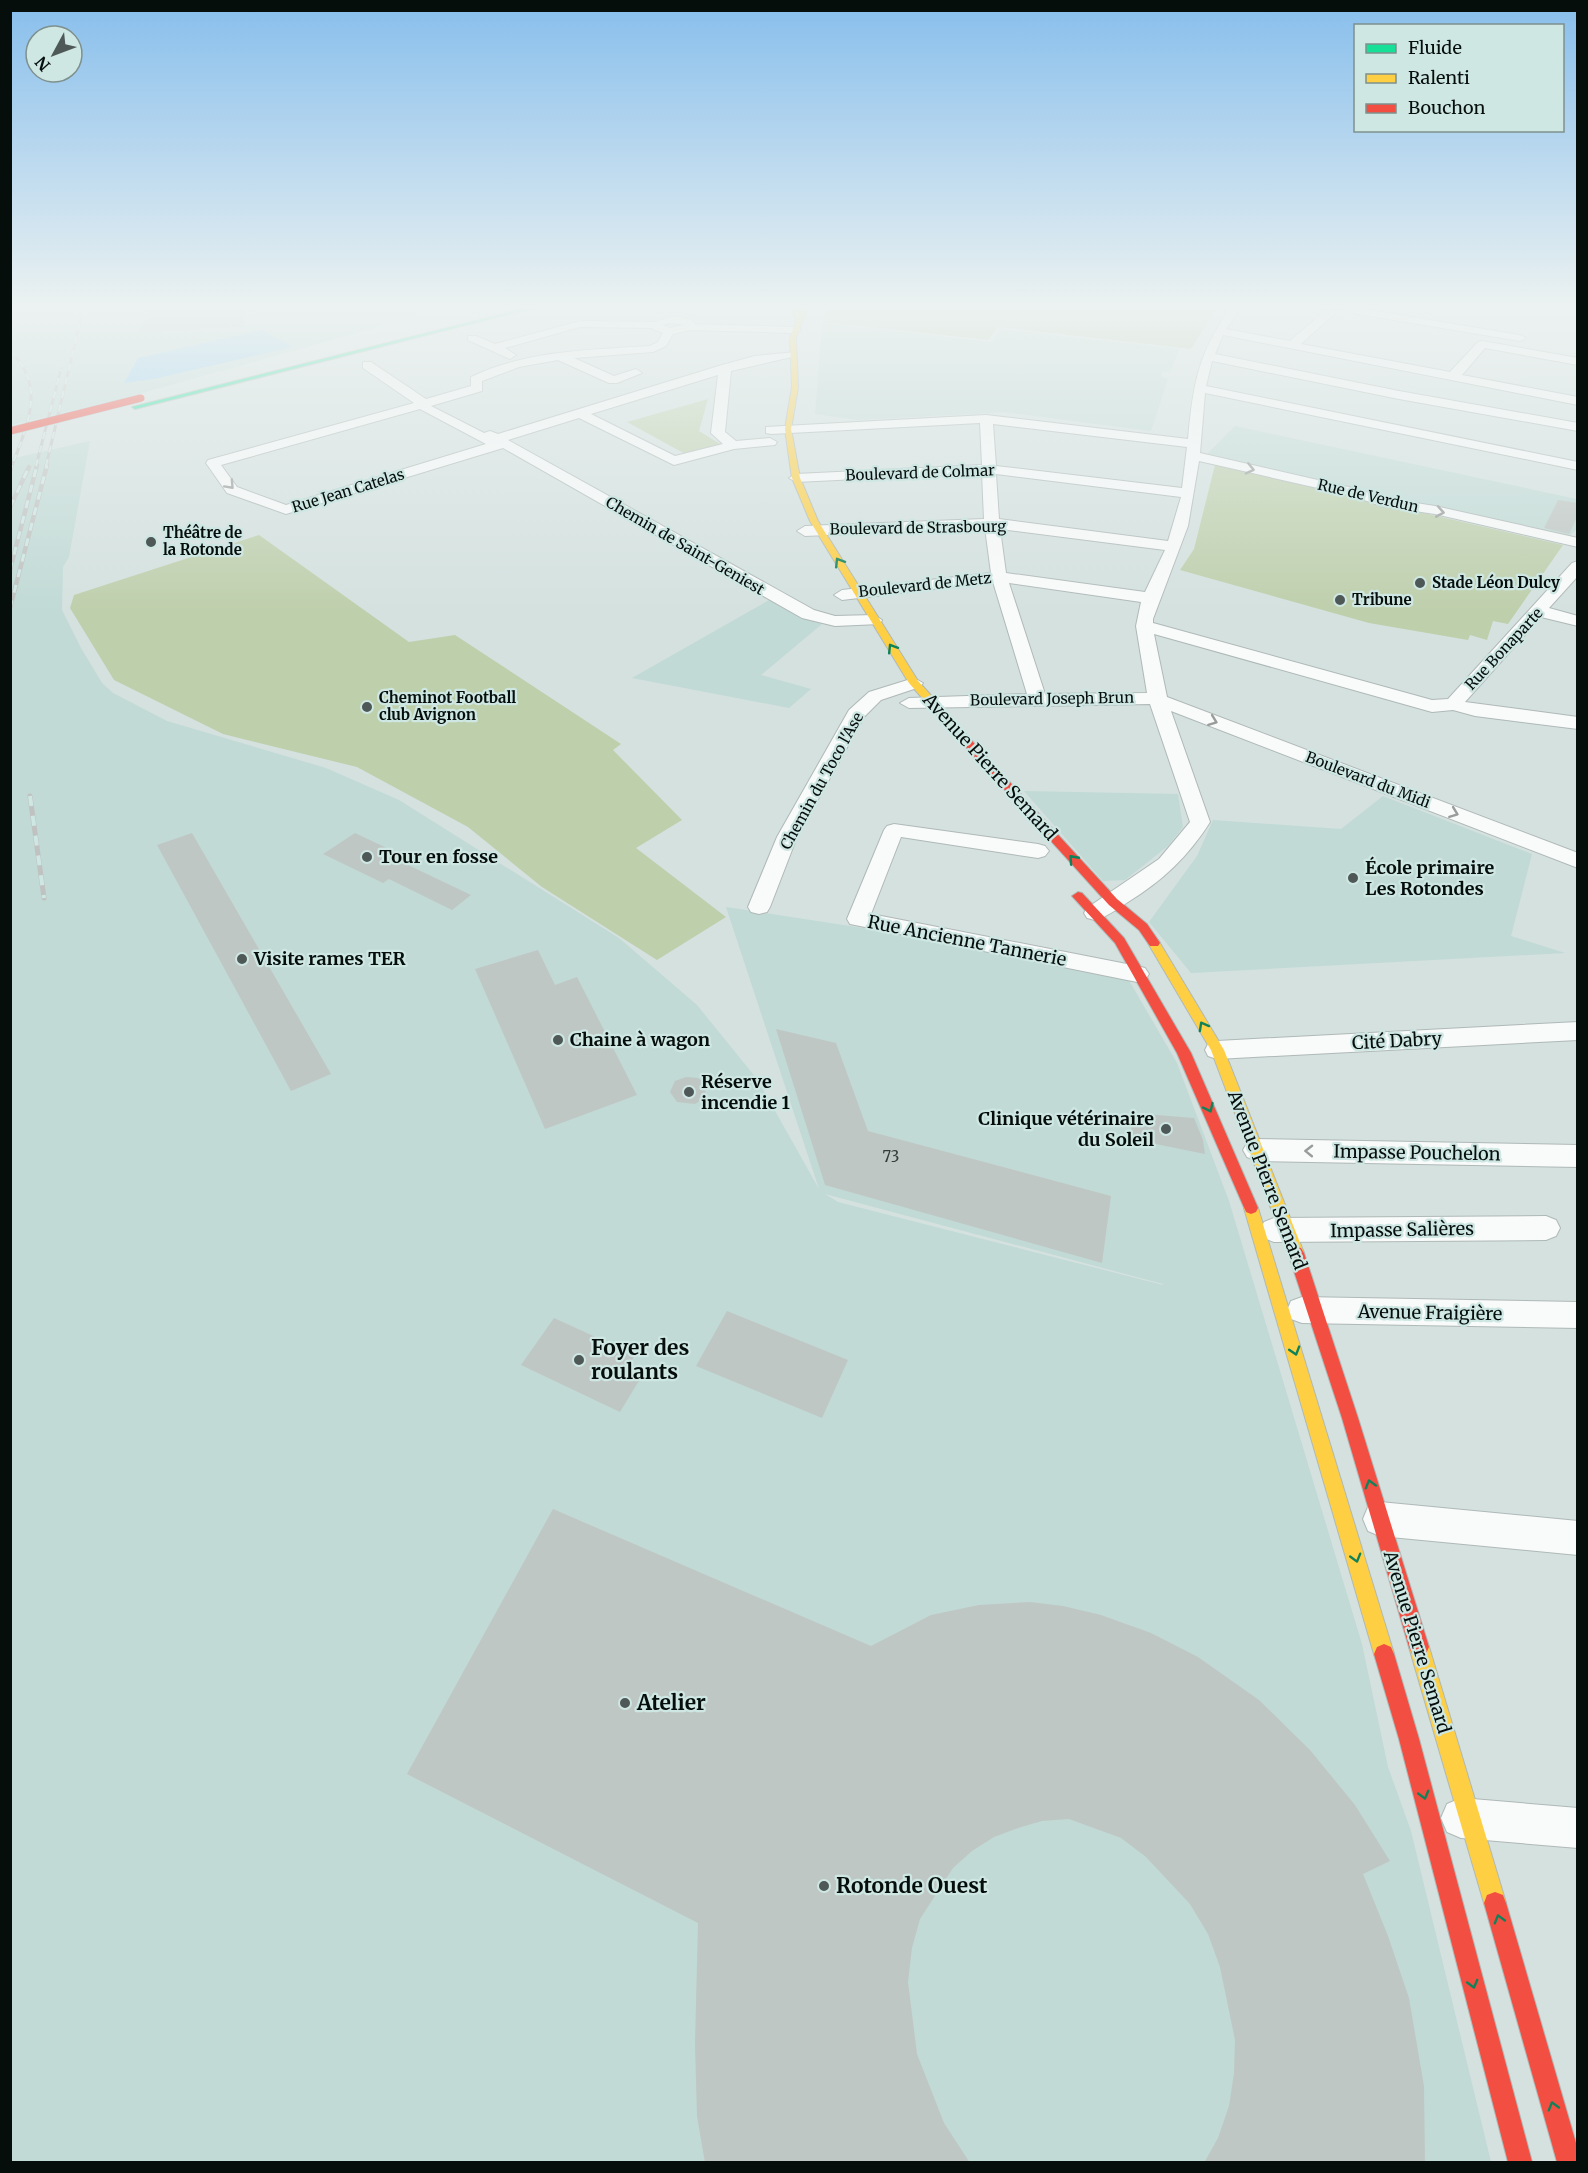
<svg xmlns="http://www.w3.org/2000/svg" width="1588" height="2173" font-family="Merriweather,serif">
	<rect width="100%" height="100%" fill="#d4e1df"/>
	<g fill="#c1dad5" fill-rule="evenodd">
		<polygon points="10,309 458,309 407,319 117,400 11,425"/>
		<polygon points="822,323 992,342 1000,329 1179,349 1171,371 1163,372 1161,376 1168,379 1151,431 1005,412 858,420 815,414"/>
		<polygon points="1235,426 1577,499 1577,529 1568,537 1205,456"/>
		<path d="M90,441l-21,116 -6,10 -1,43 19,38 21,35 11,10 54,28 159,47 73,32 220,138 78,67 60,74 62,110 -93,-282 156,24 245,46 50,86 52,138 133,443 26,123 23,64 80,331h-1480l-1,-1703zM825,1194l338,90v1l-325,-83z"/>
		<polygon points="771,599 791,612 822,624 761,675 811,689 789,708 632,678"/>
		<polygon points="1024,791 1178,794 1183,827 1168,846 1125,880 1103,881"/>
		<polygon points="1383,796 1532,854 1511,936 1565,953 1191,973 1149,922 1197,856 1213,820 1341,829"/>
	</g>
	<g fill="#becfac">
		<polygon points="827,309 1216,309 1191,349 998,327 988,340 823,322"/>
		<polygon points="708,399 699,431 722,445 687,455 627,422"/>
		<polygon points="1215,465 1563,545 1508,624 1493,621 1487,640 1470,635 1468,640 1369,623 1180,570 1194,549"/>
		<polygon points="259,535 409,642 455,635 621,744 613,750 682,820 636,848 726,917 657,960 542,887 468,827 357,767 223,734 114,680 70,608 74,595"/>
	</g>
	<polygon fill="#97cef3" points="262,330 293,347 154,379 124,383 138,358"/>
	<g fill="#bfc7c4">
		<polygon points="152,309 244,309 244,327 138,332"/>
		<polygon points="1558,500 1578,503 1578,515 1569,534 1544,528"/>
		<polygon points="192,833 331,1074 291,1091 157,845"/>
		<polygon points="355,833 412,860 406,864 471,895 452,910 389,879 383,883 323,854"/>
		<polygon points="538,950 555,985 577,977 637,1095 545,1129 475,969"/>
		<polygon points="776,1029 836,1043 868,1131 1111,1196 1102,1263 825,1185"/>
		<polygon points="686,1077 698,1078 706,1084 705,1098 695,1104 677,1102 670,1092 675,1081"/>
		<polygon points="1132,1113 1194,1118 1203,1140 1205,1154 1131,1139"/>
		<polygon points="727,1311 848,1360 822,1418 696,1366"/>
		<polygon points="554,1318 635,1355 628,1367 643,1374 620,1412 521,1365"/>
		<polygon points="553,1509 871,1646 931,1615 979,1605 1030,1602 1063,1606 1101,1615 1151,1633 1198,1657 1259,1700 1310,1750 1355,1805 1390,1861 1363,1874 1388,1936 1409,1998 1424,2086 1425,2163 1204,2163 1218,2138 1229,2106 1234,2073 1235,2040 1220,1967 1208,1934 1190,1904 1146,1857 1121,1838 1069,1819 1042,1821 1018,1828 994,1837 972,1851 953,1868 920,1919 912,1948 908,1982 917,2054 944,2123 970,2163 705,2163 697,2116 695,2044 698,1923 407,1774"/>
	</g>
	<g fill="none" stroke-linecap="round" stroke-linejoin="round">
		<defs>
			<g id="street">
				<path d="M1230,309h10l-14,20 64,12 36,-31h8v4l-33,30 149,28 28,-30 4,-1 96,17v7l-93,-17 -23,27 116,22v8l-355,-70 -8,19 184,37 179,32v8l-179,-32 -187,-38 -6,25 372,76v8l-373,-77 -5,60 157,36 27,9 51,8 143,32v9l-143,-33 -54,-8 -28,-10 -154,-35 -11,65 -35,93v4l279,77 16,-1 124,-136 6,-2v15l-29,32 29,8v10l-37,-9 -76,85 113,15v12l-103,-13 -22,-6 -21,2 -278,-78 13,63 411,156v15l-407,-157 39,111c-22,35 -48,59 -82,80 -11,7 -21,15 -33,18l-8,-2 -3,-5 3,-5 72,-49 31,-37 -40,-118 -241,4 -9,-5 9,-5 118,-4 -34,-112 -151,18 -8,-5 8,-5 149,-17 -6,-45 -180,8 -8,-5 8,-5 179,-7 -2,-46 -186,9 -7,-4 7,-4 186,-9 -2,-42 -209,11 -5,-1v-6l220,-12 202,24c5,-54 10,-86 42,-130zM993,424l194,23 -5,41 -186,-22zM996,474l185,23 -13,44 -169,-22zM1000,529l165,21 -20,42 -139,-19zM1009,583l132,19 -5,24 11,67 -102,1z"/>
				<polygon points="1341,309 1363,309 1520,335 1526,338 1520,341 1346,312"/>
				<path d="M675,316l17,4 3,4 100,3 6,3 -6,3 -104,-3 -18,4 -7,12 -13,6 -79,6 40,18 22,-7 6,4 -25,10h-8l-51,-23 -39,7 -37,14v10l-51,15 53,27 6,-2 8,3 224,-69 33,-9 41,-4v4l-65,15 -6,61 11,9 34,-3 7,4 -2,3 -41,4 -60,16 -95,-47 -71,22 306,170 21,6 39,-1 8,5 -2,4 -45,2 -33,-8 -299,-170 -217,66 -59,-21 -21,-30 2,-3 206,-57 -51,-35v-6h8l55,37 45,-13v-9c57,-27 118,-27 179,-31l8,-4 5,-9 -12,-5 -71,-1 -75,21 11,7 -6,4 -42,-19v-4h8l19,8 85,-23 73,1zM670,323l14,2 -14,3 -7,-3zM718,375l-7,58 12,11 -48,12 -84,-42zM420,409l66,35 -200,61 -49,-18 -16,-22z"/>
				<polygon points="914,678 923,683 920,687 881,700 864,717 797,837 770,907 767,912 759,914 751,912 748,907 777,837 849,710 869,692"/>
				<polygon points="894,824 1038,844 1045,846 1049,851 1045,856 1038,858 901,837 871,914 1137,966 1145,968 1149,974 1145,980 1137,982 850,924 847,919 884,830 887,826"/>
				<polygon points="1578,1022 1578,1040 1217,1059 1208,1056 1205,1050 1208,1044 1217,1041"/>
				<polygon points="1256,1139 1578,1145 1578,1167 1256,1161 1247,1157 1243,1150 1247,1143"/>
				<polygon points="1546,1216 1556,1220 1560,1228 1556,1236 1546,1240 1274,1242 1264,1238 1260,1230 1264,1222 1274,1218"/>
				<polygon points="1302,1297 1578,1302 1578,1328 1302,1323 1291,1319 1287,1310 1291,1301"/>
				<polygon points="1380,1502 1578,1521 1578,1555 1380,1536 1368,1531 1363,1519 1368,1507"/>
				<polygon points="1461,1798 1578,1808 1578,1848 1461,1838 1447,1832 1441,1818 1447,1804"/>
			</g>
			<polygon id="fast" points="522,309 530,309 135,409 132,407"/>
			<g id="slow">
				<polygon points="791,309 797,309 799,315 801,309 807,309 796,338 798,387 791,429 800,478 818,521 918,681 972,741 972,745 964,745 909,683 810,521 792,478 785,429 792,387 790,338 796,321"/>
				<polygon points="1154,939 1158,940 1224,1050 1304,1253 1301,1258 1296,1259 1291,1258 1288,1253 1211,1050 1148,943"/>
				<polygon points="1251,1202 1256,1204 1258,1208 1394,1654 1391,1661 1384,1664 1377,1661 1374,1654 1244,1208 1246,1204"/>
				<polygon points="1419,1637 1426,1640 1429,1647 1506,1903 1503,1911 1495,1914 1487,1911 1484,1903 1409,1647 1412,1640"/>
			</g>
			<g id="jam">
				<polygon points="968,740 972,741 1117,899 1147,924 1160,943 1158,946 1150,946 1139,930 1109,905 964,745 964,741"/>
				<polygon points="1078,892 1082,893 1124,938 1191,1053 1258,1208 1256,1212 1251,1214 1246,1212 1177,1053 1115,943 1072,896"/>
				<polygon points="1296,1247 1301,1248 1304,1253 1358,1418 1429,1647 1426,1654 1419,1657 1412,1654 1409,1647 1342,1418 1288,1253 1291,1248"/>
				<polygon points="1384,1644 1391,1647 1394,1654 1419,1739 1532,2162 1508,2162 1399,1739 1374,1654 1377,1647"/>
				<polygon points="1495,1892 1503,1895 1506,1903 1578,2150 1578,2162 1557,2162 1484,1903 1487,1895"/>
			</g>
		</defs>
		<use href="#street" stroke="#afb9b7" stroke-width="2"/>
		<use href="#fast" stroke="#afb9b7" stroke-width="2"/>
		<use href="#slow" stroke="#afb9b7" stroke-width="2"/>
		<use href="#jam" stroke="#afb9b7" stroke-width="2"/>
		<use href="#street" fill="#f9fafa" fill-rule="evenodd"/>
		<use href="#fast" fill="#16e098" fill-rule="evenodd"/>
		<use href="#slow" fill="#ffcf43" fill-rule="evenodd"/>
		<use href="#jam" fill="#f24e42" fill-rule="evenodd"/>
		<defs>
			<g id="rail-far2">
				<path d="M10,351c37,35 17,74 2,115"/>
				<polyline points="36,466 61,369"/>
				<polyline points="46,466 83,309"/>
			</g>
			<g id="rail-far1">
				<polyline points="10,471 12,465"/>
				<polyline points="10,507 29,467"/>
				<polyline points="10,570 37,465"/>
				<polyline points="10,608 47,465"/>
			</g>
			<polyline id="rail" points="30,796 44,898"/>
		</defs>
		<use href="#rail-far2" stroke="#bfc2c1" stroke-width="3"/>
		<use href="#rail-far1" stroke="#bfc2c1" stroke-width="4.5"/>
		<use href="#rail" stroke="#bfc2c1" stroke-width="5"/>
		<use href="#rail-far2" stroke="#cee7e3" stroke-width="2" stroke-dasharray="7" stroke-linecap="butt"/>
		<use href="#rail-far1" stroke="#cee7e3" stroke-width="3" stroke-dasharray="8" stroke-linecap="butt"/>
		<use href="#rail" stroke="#cee7e3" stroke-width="4" stroke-dasharray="10" stroke-linecap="butt"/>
		<defs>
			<polyline id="jam-bridge" points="10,431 141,398"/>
		</defs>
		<use href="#jam-bridge" stroke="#afb9b7" stroke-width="8" stroke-linecap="butt"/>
		<use href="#jam-bridge" stroke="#f24e42" stroke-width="7"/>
	</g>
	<defs><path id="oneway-chevron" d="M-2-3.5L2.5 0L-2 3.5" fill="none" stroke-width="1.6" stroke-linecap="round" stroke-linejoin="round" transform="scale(1.5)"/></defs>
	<g stroke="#989c9b">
		<use href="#oneway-chevron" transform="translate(1250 469) rotate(13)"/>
		<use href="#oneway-chevron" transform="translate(230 485) rotate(47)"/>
		<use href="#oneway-chevron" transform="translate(1440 512) rotate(10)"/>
		<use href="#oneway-chevron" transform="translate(1213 721) rotate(21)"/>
		<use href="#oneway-chevron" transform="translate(1454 813) rotate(21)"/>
		<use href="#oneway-chevron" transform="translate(1309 1151) rotate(-179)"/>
	</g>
	<g stroke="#0f8259">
		<use href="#oneway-chevron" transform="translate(839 562) rotate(-122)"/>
		<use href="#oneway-chevron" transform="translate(892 648) rotate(-122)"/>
		<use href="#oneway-chevron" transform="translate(1073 859) rotate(-132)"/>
		<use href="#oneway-chevron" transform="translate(1203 1026) rotate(-119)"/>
		<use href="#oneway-chevron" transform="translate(1209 1108) rotate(65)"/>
		<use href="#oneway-chevron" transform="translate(1295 1351) rotate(73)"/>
		<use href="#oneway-chevron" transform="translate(1370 1484) rotate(-106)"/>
		<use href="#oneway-chevron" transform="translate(1356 1558) rotate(74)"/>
		<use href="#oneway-chevron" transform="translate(1424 1795) rotate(75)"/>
		<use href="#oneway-chevron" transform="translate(1499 1919) rotate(-106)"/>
		<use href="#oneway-chevron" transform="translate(1473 1984) rotate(75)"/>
		<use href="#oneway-chevron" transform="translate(1553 2106) rotate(-106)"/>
	</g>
	<linearGradient id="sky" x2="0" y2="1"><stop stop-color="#87beec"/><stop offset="0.5" stop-color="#ecf2f1"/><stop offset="1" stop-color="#ecf2f1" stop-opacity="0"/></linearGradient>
	<rect width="1588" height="613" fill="url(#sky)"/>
	<g fill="#4e5856" stroke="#cee7e3" stroke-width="2">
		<circle cx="151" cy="542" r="6"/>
		<circle cx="1420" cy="583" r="6"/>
		<circle cx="1340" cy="600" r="6"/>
		<circle cx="367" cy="707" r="6"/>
		<circle cx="367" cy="857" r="6"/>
		<circle cx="1353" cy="878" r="6"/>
		<circle cx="242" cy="959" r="6"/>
		<circle cx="558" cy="1040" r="6"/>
		<circle cx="689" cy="1092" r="6"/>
		<circle cx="1166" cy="1129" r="6"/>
		<circle cx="579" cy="1360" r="6"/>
		<circle cx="625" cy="1703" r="6"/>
		<circle cx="824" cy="1886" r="6"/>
	</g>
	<g text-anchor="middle" stroke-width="4.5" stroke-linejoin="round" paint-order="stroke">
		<g font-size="15" fill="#060e0c" stroke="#cee7e3">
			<text transform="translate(920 473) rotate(-2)" y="5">Boulevard de Colmar</text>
			<text transform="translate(348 491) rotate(-17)" y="5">Rue Jean Catelas</text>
			<text transform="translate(1368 496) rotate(13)" y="5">Rue de Verdun</text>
			<text transform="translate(918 528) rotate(-1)" y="5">Boulevard de Strasbourg</text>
			<text transform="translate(685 546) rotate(30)" y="5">Chemin de Saint-Geniest</text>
			<text transform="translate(925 585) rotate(-6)" y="5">Boulevard de Metz</text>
			<text transform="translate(1504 649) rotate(-47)" y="5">Rue Bonaparte</text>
			<text transform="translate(1052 699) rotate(-1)" y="5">Boulevard Joseph Brun</text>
			<text transform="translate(1368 780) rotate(21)" y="5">Boulevard du Midi</text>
			<text transform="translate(822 781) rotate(-61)" y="5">Chemin du Toco l'Ase</text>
		</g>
		<g font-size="15" font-weight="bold" fill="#060e0c" stroke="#cee7e3" text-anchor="start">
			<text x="163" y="538">Théâtre de<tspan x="163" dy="17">la Rotonde</tspan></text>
			<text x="1432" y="588">Stade Léon Dulcy</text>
			<text x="1352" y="605">Tribune</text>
			<text x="379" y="703">Cheminot Football<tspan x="379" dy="17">club Avignon</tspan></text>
		</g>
		<g font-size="15" fill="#343c3a">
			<text x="891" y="1162">73</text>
		</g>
		<g font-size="18" fill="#060e0c" stroke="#cee7e3">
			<text transform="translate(990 767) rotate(48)" y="6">Avenue Pierre Semard</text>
			<text transform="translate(967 941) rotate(11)" y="6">Rue Ancienne Tannerie</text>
			<text transform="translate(1397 1041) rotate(-3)" y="6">Cité Dabry</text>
			<text transform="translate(1417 1153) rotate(1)" y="6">Impasse Pouchelon</text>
			<text transform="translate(1267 1180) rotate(69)" y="6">Avenue Pierre Semard</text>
			<text transform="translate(1402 1230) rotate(-1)" y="6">Impasse Salières</text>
			<text transform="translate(1430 1313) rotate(1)" y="6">Avenue Fraigière</text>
			<text transform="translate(1417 1642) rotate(73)" y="6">Avenue Pierre Semard</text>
		</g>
		<g font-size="18" font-weight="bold" fill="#060e0c" stroke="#cee7e3" text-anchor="start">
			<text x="379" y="863">Tour en fosse</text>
			<text x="1365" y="874">École primaire<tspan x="1365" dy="21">Les Rotondes</tspan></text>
			<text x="254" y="965">Visite rames TER</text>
			<text x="570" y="1046">Chaine à wagon</text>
			<text x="701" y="1088">Réserve<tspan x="701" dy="21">incendie 1</tspan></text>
			<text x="1154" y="1125" text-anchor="end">Clinique vétérinaire<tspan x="1154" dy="21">du Soleil</tspan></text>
		</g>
		<g font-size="21" font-weight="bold" fill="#060e0c" stroke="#cee7e3" text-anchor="start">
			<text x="591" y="1355">Foyer des<tspan x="591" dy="24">roulants</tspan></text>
			<text x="637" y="1710">Atelier</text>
			<text x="836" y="1893">Rotonde Ouest</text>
		</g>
	</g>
	<rect width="1588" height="2173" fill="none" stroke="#060e0c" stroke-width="24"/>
	<rect x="1354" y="24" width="210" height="108" fill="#cee7e3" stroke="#7e908d" stroke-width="1.5"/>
	<rect x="1366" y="44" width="30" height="9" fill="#16e098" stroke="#7e908d" stroke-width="1.5"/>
	<text x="1408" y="54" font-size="18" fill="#060e0c">Fluide</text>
	<rect x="1366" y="74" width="30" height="9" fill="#ffcf43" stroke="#7e908d" stroke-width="1.5"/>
	<text x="1408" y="84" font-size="18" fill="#060e0c">Ralenti</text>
	<rect x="1366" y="104" width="30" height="9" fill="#f24e42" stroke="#7e908d" stroke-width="1.5"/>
	<text x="1408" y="114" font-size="18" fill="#060e0c">Bouchon</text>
	<g transform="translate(54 54) rotate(229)"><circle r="28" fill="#cee7e3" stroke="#7e908d" stroke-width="1.5"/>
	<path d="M0-4.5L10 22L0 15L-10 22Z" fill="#4e5856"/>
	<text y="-9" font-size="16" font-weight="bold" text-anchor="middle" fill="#060e0c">N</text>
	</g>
</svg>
